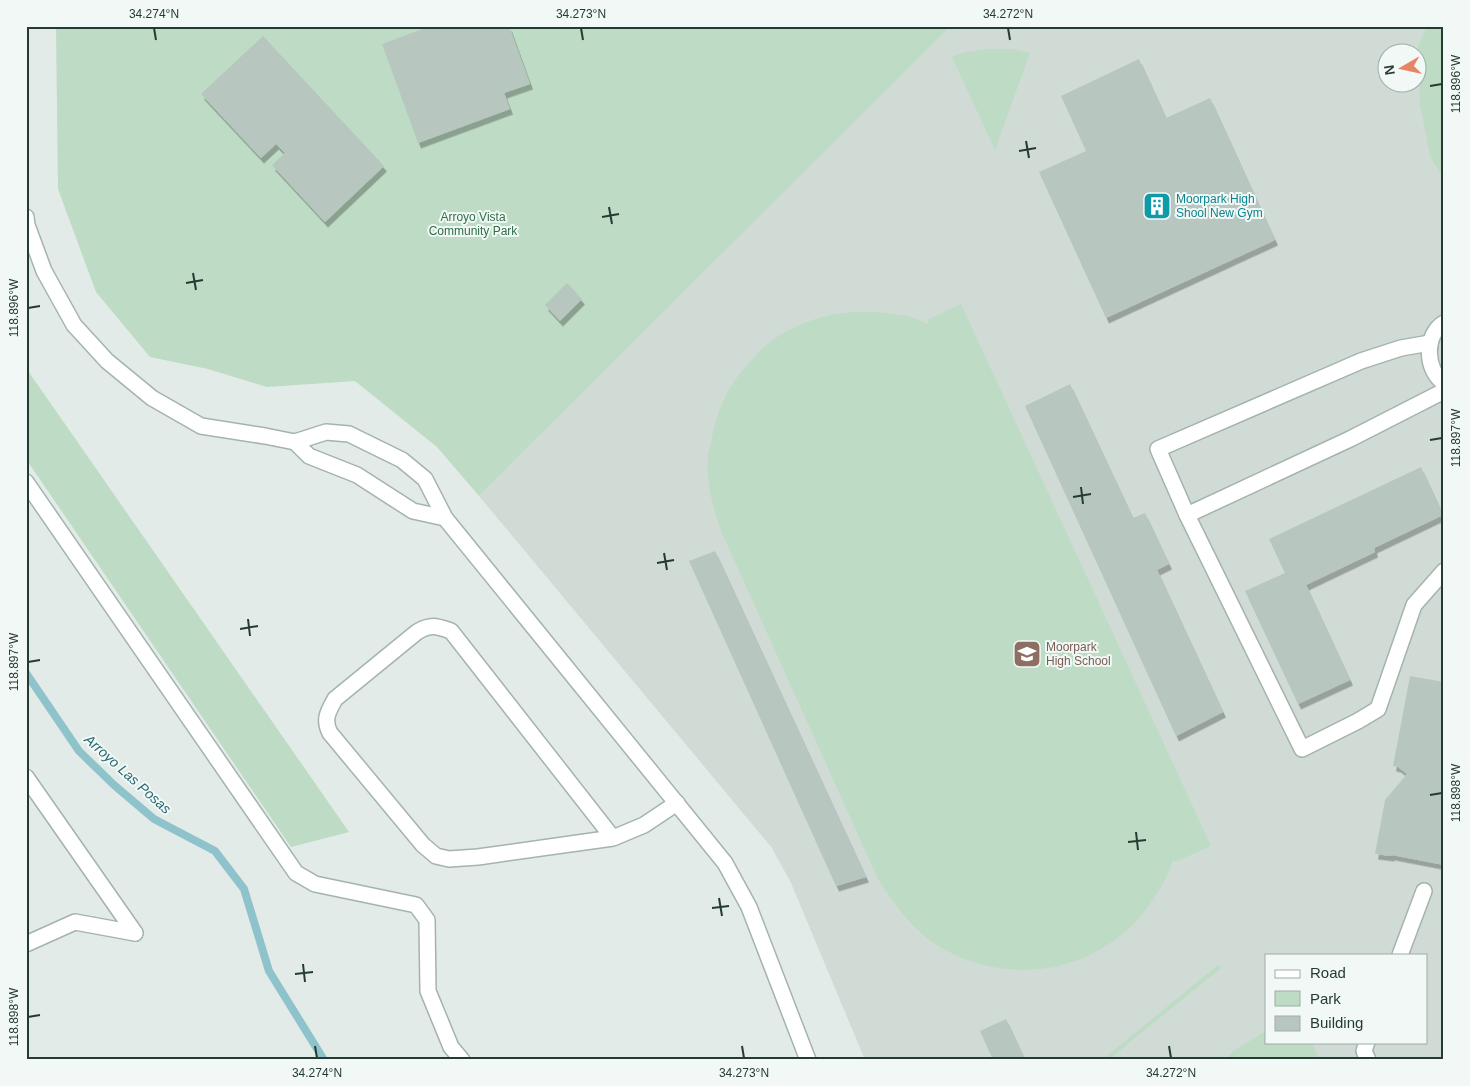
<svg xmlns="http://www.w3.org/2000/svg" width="1470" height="1086" font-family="Helvetica,sans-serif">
	<defs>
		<filter id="shadow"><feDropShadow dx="3" dy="5.5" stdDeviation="0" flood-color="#0004"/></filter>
	</defs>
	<rect width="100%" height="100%" fill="#e2ebe7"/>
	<path fill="#d1dbd6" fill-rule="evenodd" d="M951,26h493v1034h-579l-74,-177 -19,-35 -293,-352zM1388,52h30v30h-30zM1266,955h160v87h-160z"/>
	<g fill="#bddbc5">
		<polygon points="56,26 951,26 479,496 437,447 355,381 267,387 208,369 150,357 96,292 58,189"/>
		<polygon points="1427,26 1444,26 1444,179 1430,156 1420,104 1418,46"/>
		<polygon points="985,49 1011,49 1030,53 995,150 952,57 962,53"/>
		<path d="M961,304l250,542 -36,16 -2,-3c-4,17 -18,39 -29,53 -46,57 -122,73 -189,43 -36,-16 -56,-44 -77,-76l-156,-346c-9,-24 -16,-51 -14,-78 1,-6 3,-12 4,-18 6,-30 16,-51 37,-74 5,-5 10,-12 15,-16 36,-30 83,-40 129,-33 6,1 12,1 18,3 6,2 12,5 18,7l-2,-4z"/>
		<polygon points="26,368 349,832 291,847 26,459"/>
		<polygon points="1218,965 1221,968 1108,1060 1102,1060"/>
		<polygon points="1266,1031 1266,1042 1311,1042 1320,1060 1225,1060 1233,1051"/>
	</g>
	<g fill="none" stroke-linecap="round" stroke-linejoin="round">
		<polyline stroke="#8fc3cc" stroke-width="8" points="26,673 79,751 114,785 154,819 215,851 244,889 269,971 324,1060"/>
	</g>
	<g fill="#b8c6c0" filter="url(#shadow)">
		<polygon points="431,26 509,26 530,84 504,93 510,109 418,143 382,44"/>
		<polygon points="263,36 384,166 325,222 272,165 285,153 276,144 261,158 201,94"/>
		<polygon points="1139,59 1166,118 1210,98 1275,240 1106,318 1039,172 1086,151 1061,96"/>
		<polygon points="567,283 582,299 560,321 545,305"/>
		<polygon points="1070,384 1133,518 1145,513 1169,564 1157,570 1223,712 1176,736 1025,406"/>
		<polygon points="1421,467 1443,515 1374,548 1375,552 1306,585 1350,680 1298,704 1245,591 1285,573 1269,539"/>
		<polygon points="715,551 866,877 836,886 689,561"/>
		<polygon points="1410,676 1444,682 1444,865 1392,855 1391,856 1375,854 1385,800 1407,774 1398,767 1393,766"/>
		<polygon points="1006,1019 1025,1060 993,1060 980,1031"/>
	</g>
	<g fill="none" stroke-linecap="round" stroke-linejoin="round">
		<defs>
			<g id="service">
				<path d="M1444,323c-20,12 -19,47 0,60"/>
				<polyline points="1430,343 1401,348 1361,361 1158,449 1187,515 1350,439 1444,391"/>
				<polyline points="26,482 296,873 315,884 416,905 427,920 428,991 451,1047 462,1060"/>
				<polyline points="1187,515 1302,749 1358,721 1378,709 1414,605 1444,571"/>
				<polyline points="26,777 135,933"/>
				<path d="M613,838l-162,-207c-15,-5 -20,-7 -34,1l-82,67c-7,13 -12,20 -5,34l93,112 13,11 13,3 29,-2 135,-19 31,-13 33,-22"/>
				<polyline points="1400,955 1424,891"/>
				<polyline points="1367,1042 1364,1051 1368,1060"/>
			</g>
			<g id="minor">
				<polyline points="26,217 27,225 44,271 74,325 107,361 152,398 201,426 265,436 295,442 326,432 349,434 402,460 425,479 445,518 725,863 749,907 808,1060"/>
				<polyline points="295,442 309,456 357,475 413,511 445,518"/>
				<polyline points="26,944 75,922 135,933"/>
			</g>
		</defs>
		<use href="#service" stroke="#a5b3ae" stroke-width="18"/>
		<use href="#minor" stroke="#a5b3ae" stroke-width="18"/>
		<use href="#service" stroke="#fff" stroke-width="15"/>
		<use href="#minor" stroke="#fff" stroke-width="15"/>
	</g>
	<path fill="none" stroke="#243b34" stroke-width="2" d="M154,28l2,12M581,28l2,12M1008,28l2,12M1430,86l12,-2M1026,141l3,17M1019,151l17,-3M609,207l3,17M602,217l17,-3M193,273l3,17M186,283l17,-3M28,308l12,-2M1430,440l12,-2M1081,487l2,17M1073,497l18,-3M664,553l3,17M657,563l17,-3M248,619l2,17M240,629l18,-3M28,662l12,-2M1430,795l12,-2M1136,832l2,18M1128,842l18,-2M719,898l3,18M712,908l17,-2M303,964l2,18M295,974l18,-2M28,1017l12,-2M315,1046l2,12M742,1046l2,12M1169,1046l2,12"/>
	<defs>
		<symbol id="building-square" viewBox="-11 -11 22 22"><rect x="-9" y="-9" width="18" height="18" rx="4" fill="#0f9aa8" stroke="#f2f8f5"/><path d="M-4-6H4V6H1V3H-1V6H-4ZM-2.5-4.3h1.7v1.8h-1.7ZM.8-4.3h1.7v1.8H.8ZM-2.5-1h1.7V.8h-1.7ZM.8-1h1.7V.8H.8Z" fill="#fff"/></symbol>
		<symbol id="school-square" viewBox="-11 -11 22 22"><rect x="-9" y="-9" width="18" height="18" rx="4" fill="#8d6e63" stroke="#f2f8f5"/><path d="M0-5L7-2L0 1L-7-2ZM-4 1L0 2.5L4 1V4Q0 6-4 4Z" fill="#fff"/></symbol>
	</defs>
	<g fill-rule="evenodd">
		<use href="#building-square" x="1141" y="190" width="32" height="32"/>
		<use href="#school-square" x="1011" y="638" width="32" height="32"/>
	</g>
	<g text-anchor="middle" stroke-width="4" stroke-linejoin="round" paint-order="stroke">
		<g font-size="12" fill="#0d838f" stroke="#f2f8f5" text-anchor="start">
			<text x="1176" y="203">Moorpark High<tspan x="1176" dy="14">Shool New Gym</tspan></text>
		</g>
		<g font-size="12" fill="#316e49" stroke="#f2f8f5">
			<text x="473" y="221">Arroyo Vista<tspan x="473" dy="14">Community Park</tspan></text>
		</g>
		<g font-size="12" fill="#785e54" stroke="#f2f8f5" text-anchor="start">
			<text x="1046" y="651">Moorpark<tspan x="1046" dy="14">High School</tspan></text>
		</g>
		<g font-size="14" font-style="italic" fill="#236572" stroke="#f2f8f5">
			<text transform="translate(128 774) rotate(42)" y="5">Arroyo Las Posas</text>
		</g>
	</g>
	<rect width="1470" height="1086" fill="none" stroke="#f2f8f5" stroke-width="55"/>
	<rect x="1265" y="954" width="162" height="90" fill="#f2f8f5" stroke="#a0aca8"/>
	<rect x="1275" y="970" width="25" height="8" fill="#ffffff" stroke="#a0aca8"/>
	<text x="1310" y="978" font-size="15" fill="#243b34">Road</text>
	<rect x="1275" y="991" width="25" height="15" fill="#bddbc5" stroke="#a0aca8"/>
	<text x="1310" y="1004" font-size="15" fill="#243b34">Park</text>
	<rect x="1275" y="1016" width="25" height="15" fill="#b8c6c0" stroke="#a0aca8"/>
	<text x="1310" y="1028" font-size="15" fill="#243b34">Building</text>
	<g transform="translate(1402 68) rotate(261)"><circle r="24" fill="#f2f8f5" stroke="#a0aca8"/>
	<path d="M0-4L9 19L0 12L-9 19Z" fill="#e68465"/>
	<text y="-8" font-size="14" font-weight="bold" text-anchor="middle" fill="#243b34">N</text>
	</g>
	<rect x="28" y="28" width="1414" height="1030" fill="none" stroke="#243b34" stroke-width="2"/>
	<g font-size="12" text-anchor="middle" fill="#243b34">
		<text x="154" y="18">34.274°N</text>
		<text x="581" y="18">34.273°N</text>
		<text x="1008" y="18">34.272°N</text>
		<text transform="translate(1456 84) rotate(-90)" y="4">118.896°W</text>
		<text transform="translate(14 308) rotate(-90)" y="4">118.896°W</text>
		<text transform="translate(1456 438) rotate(-90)" y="4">118.897°W</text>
		<text transform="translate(14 662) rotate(-90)" y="4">118.897°W</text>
		<text transform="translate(1456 793) rotate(-90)" y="4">118.898°W</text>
		<text transform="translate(14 1017) rotate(-90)" y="4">118.898°W</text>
		<text x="317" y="1077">34.274°N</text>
		<text x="744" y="1077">34.273°N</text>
		<text x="1171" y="1077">34.272°N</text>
	</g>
</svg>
